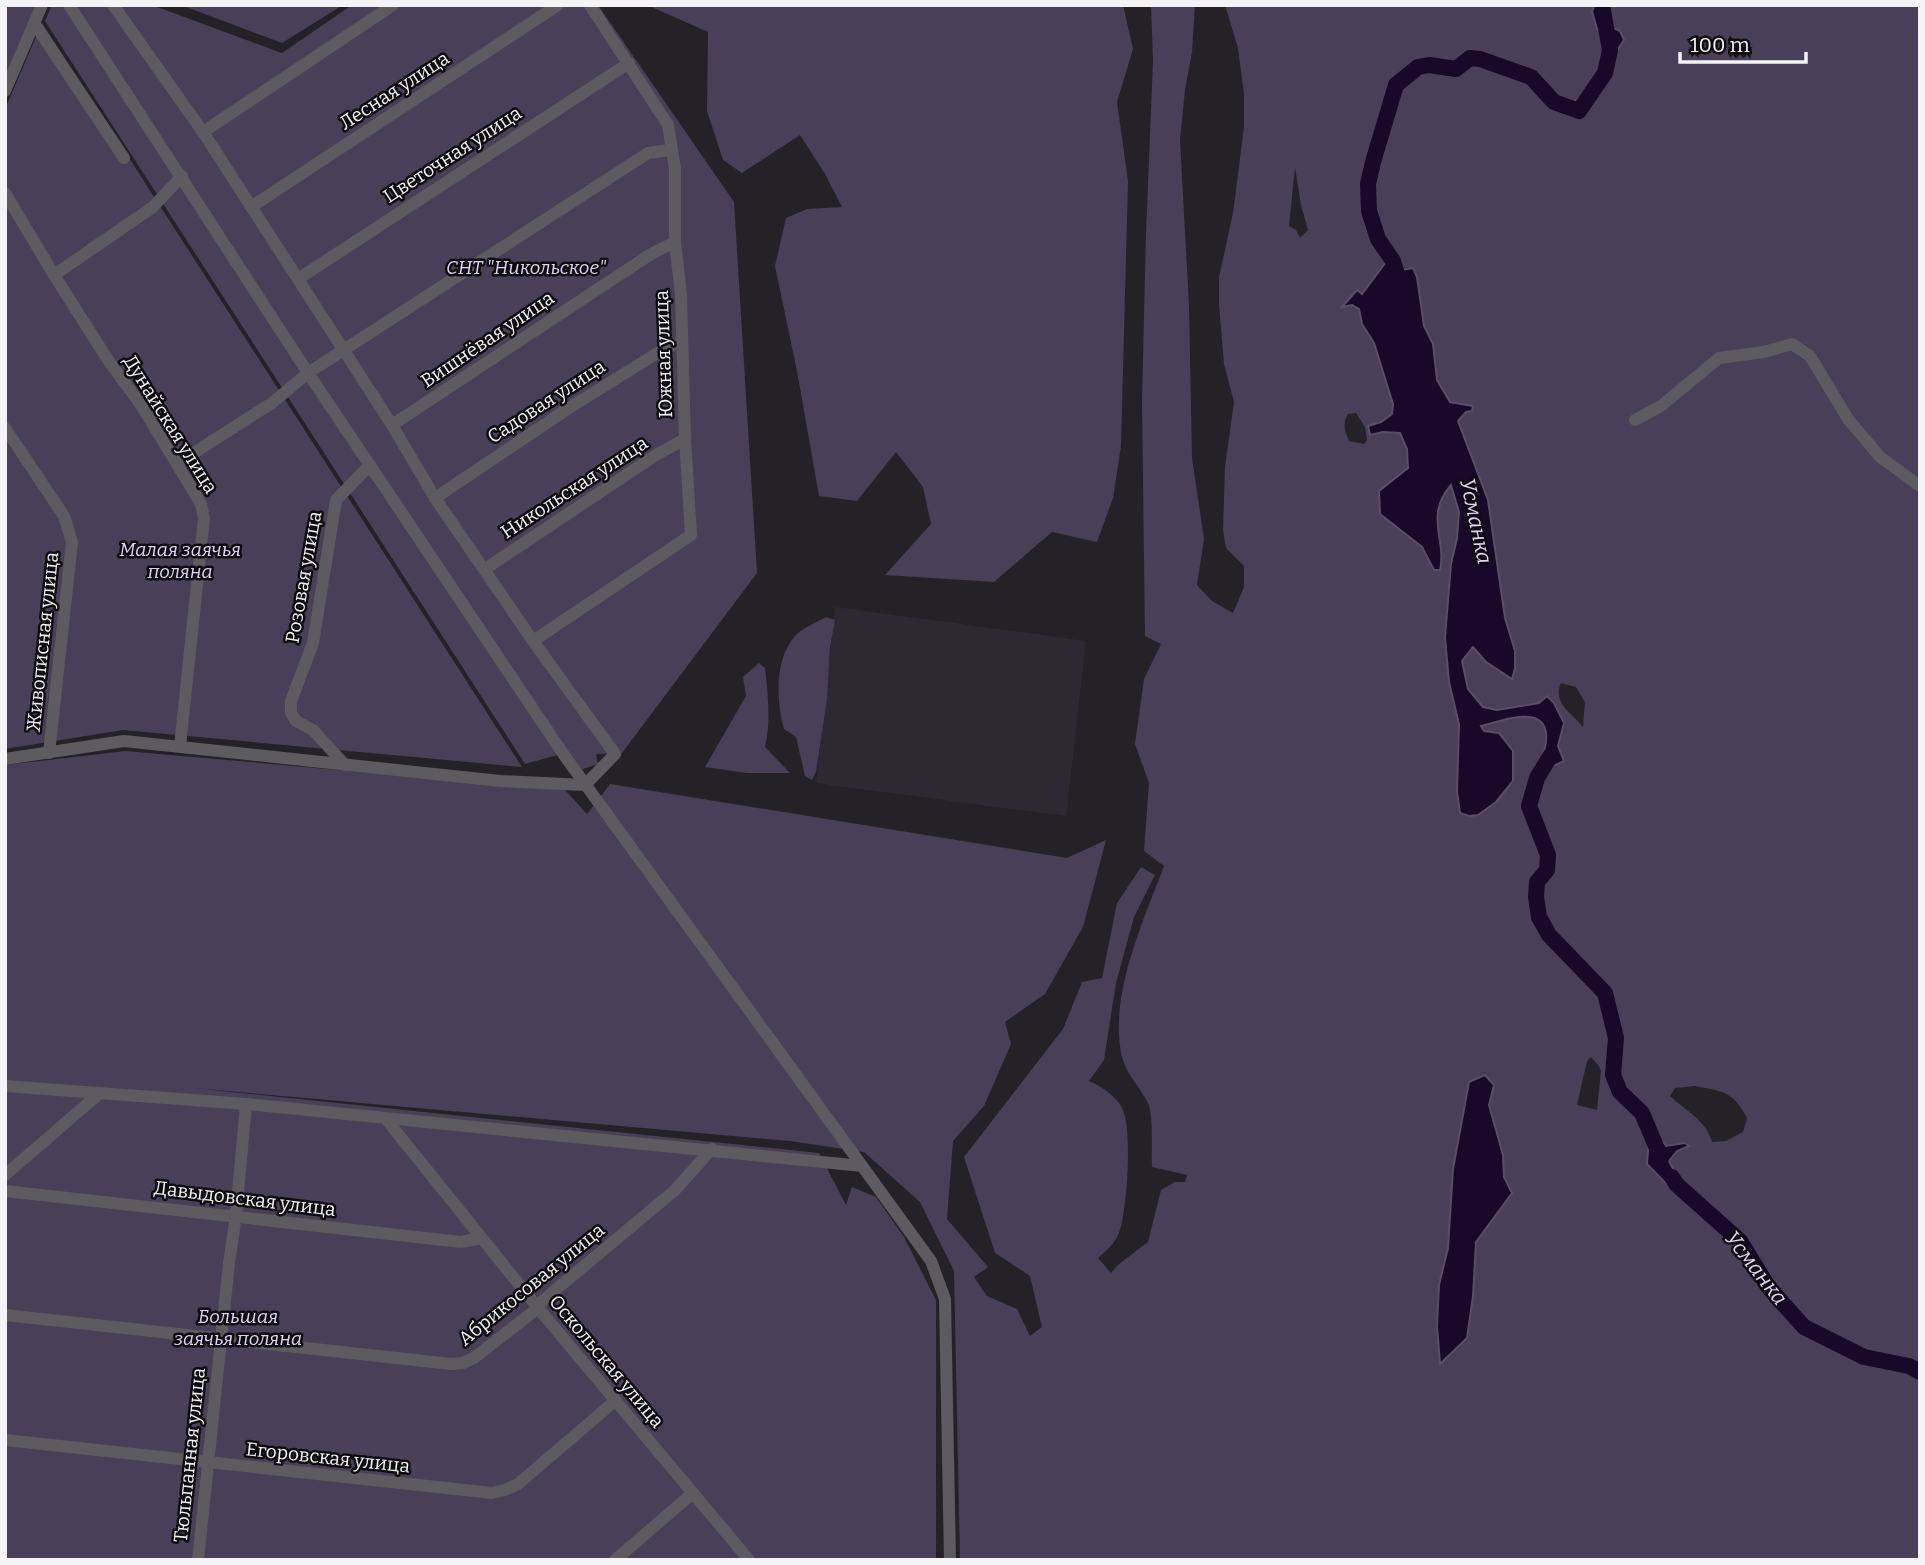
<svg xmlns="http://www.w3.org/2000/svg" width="1925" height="1565" font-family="Bitter,serif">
	<rect width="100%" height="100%" fill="#242226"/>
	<polygon fill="#2d2932" points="835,607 1086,641 1066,816 816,783"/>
	<g fill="#493f58" fill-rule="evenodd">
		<polygon points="5,5 36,5 5,85"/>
		<polygon points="52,5 152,5 282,53 352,5 598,5 734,202 757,573 622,753 596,754 598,764 580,770 565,753 525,764 45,21"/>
		<polygon points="181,5 343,5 282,43"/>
		<polygon points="647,5 1123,5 1133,49 1117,102 1128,181 1121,446 1113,498 1097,542 1052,532 994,582 885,575 931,524 923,487 896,452 857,501 819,496 797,371 775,266 786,218 807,209 842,207 825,174 800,135 742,173 723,160 707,111 708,32"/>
		<path d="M1151,5h44l-3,47 -7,38 -5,50 9,165 3,153 12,81 -7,46 15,16 21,12 11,-26v-21l-18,-18 -3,-18 2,-63 9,-65 -10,-38 -5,-59v-28l14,-64 11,-86v-33l-6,-46 -13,-43h695v1555h-960l-6,-289 -34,-69 -56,-50 -74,-11 -597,-53 626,65 27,52 6,-18 24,10 28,40 32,63v260h-931v-795l120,-14 440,39 22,24 23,-30 457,74 39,-18 -23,87 -38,67 -40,28 6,22 -27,62 -31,35 -6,78 41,48 -14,10 13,19 30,13 13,27 12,-9 -12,-51 -35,-23 -31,-96 99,-128 19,-47 20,-4 15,-75 24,-36 14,8 -21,42 -18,66 -12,77 -15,21c12,5 27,15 33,27 11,19 5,104 -3,125 -4,10 -13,18 -21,25l13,15 8,-9 29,-22 13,-52 14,-8h10l2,-7 -35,-8c-1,-16 2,-49 -4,-64 -7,-15 -22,-29 -26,-46 -14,-60 21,-135 42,-191l-20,-15 5,-68 -14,-39 9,-65 17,-35 -16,-8 -3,-235 4,-168 7,-172zM1295,167l6,38 7,25 -8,8 -4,-8 -7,-4zM1356,413l9,14 2,13 -3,4 -15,-3c-4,-9 -7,-18 -1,-27zM1561,683l15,4 9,15 -2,25c-11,-14 -31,-24 -22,-44zM1591,1057l8,9 2,5 -4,39 -20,-5 10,-44zM1695,1086c27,5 38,5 52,32l-4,14 -17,9 -14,1c-5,-21 -27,-32 -42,-46l5,-8z"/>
		<polygon points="42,23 522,767 123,730 5,749 5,109"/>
		<path d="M826,617l9,3 -5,27 -3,52 -11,73 -4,8 -7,-4 -9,-39 -12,-8c-8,-29 -10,-72 13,-95 8,-7 20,-12 29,-17z"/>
		<path d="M759,663l6,5c3,27 6,53 0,79l25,26h-43l-42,-6 41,-71 -3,-19z"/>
	</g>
	<g fill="#180829" stroke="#5a4e66" stroke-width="2">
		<polygon points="1596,5 1604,5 1608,11 1607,25 1620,31 1624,40 1616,52 1606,54 1602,31 1597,29 1592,11"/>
		<polygon points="1588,91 1595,91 1595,97 1583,110 1583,116 1574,117 1564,109"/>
		<path d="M1393,261l9,9 11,-2 4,9 7,49 9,18 4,36 13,22 23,4 -1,5 -6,1 -8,9 30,79 17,118 10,33v17l-3,11 -26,-17 -13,-15 -11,14 6,28 15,18 14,3 42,-7 8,-7 7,7 10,20 -6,23 6,15 -11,5 -10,9 -7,-3c10,-21 23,-59 -17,-55 -12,1 -26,6 -38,9l3,5 15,2 14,18v30l-17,21 -18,13 -9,1 -9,-3 -3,-22 2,-67 -10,-42 -4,-45 6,-73 6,-26 2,-26 -8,-27c-27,31 -4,55 -11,85h-6l-12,-23 -42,-33 -1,-23 29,-23 -1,-19 -7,-16 -17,-1 -13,3 -2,-9 13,-4 11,-8 1,-10 -19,-61 -12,-19 -3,-15 -7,-4 -10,2 15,-17 5,4 24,-32z"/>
		<polygon points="1485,1075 1494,1085 1489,1105 1503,1155 1504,1177 1512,1193 1476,1242 1473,1296 1467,1338 1440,1364 1437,1326 1439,1285 1448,1248 1453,1169 1469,1082"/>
		<polygon points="1658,1137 1666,1146 1685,1143 1689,1146 1677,1151 1669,1161 1679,1180 1687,1190 1683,1197 1674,1192 1647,1164 1649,1138"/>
	</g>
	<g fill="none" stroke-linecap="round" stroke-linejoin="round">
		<g stroke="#180829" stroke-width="16">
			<polyline points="1399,281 1393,261 1378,239 1369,211 1368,184 1373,162 1396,85 1418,67 1429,65 1456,69 1470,58 1480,59 1531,77 1554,102 1579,111 1605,73 1610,50 1602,5"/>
			<polyline points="1551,755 1537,778 1529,806 1548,855 1547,870 1537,882 1536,897 1539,917 1549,935 1605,993 1616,1038 1613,1075 1620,1092 1642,1113 1661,1158"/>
			<polyline points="1672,1177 1676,1184 1740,1241 1769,1288 1804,1327 1864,1357 1909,1366 1920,1372"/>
		</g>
		<g stroke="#5d5b5f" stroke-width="12">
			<polyline points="69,5 308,373 564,755 931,1261 945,1299 950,1560"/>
			<polyline points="34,23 124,158"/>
			<polyline points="5,91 42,5"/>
			<polyline points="203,132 393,5"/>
			<polyline points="5,193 54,275 108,360 141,405 201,504 204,518 180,746"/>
			<polyline points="251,207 558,5"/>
			<polyline points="54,275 153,207 182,176"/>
			<polyline points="298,279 629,63"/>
			<polyline points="1635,420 1661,406 1719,358 1764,352 1792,344 1810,356 1848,419 1880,457 1920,486"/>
			<polyline points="392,425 651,254 675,242"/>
			<polyline points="5,428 64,516 72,542 49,753"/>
			<polyline points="178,463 272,403 308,373 648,153 670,150"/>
			<polyline points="435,498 569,408 664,349 681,342"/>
			<polyline points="485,569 656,455 685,439"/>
			<polyline points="533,641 691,535 685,439 681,295 675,242 675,169 668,125 590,5"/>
			<polyline points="5,759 124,741 500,781 585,785 615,754 533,641 435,498 392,425 203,132 113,5"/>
			<polyline points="345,765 313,730 296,721 291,713 291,701 313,643 336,500 370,465"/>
			<polyline points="5,1086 246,1104 862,1166"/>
			<polyline points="386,1119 538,1308 749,1560"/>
			<polyline points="5,1175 100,1093"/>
			<polyline points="5,1191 461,1242 481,1238"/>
			<polyline points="5,1315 451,1364 463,1363 474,1358 538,1308 541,1302 674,1191 712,1149"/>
			<polyline points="5,1440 492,1493 505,1490 518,1484 615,1401"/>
			<polyline points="198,1560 229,1263 236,1215 246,1104"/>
			<polyline points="615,1560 693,1493"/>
		</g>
	</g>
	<g text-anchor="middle" stroke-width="5" stroke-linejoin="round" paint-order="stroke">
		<g font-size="19" fill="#f4f3f5" stroke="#0d0c0e">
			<text transform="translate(394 90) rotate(-33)" y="7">Лесная улица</text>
			<text transform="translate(452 154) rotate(-33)" y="7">Цветочная улица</text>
			<text transform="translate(487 339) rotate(-34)" y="7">Вишнёвая улица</text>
			<text transform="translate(663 354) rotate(-92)" y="7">Южная улица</text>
			<text transform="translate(546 401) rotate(-33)" y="7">Садовая улица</text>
			<text transform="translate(171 424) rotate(58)" y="7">Дунайская улица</text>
			<text transform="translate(574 487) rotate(-33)" y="7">Никольская улица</text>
			<text transform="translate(303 577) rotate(-80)" y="7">Розовая улица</text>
			<text transform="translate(42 642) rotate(-84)" y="7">Живописная улица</text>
			<text transform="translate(245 1198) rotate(7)" y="7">Давыдовская улица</text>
			<text transform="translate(531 1284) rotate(-39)" y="7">Абрикосовая улица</text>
			<text transform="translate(607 1361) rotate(50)" y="7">Оскольская улица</text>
			<text transform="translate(189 1455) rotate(-84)" y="7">Тюльпанная улица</text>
			<text transform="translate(328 1457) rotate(6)" y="7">Егоровская улица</text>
		</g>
		<g font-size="19" font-style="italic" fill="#e1d1fa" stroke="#0d0c0e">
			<text x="526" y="274">СНТ "Никольское"</text>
			<text x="180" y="556">Малая заячья<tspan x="180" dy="22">поляна</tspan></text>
			<text x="238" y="1323">Большая<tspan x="238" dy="22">заячья поляна</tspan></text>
		</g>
		<g font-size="21" font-style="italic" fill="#e3d3fc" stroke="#0d0c0e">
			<text transform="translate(1476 521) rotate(78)" y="7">Усманка</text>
			<text transform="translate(1756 1268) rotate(52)" y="7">Усманка</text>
		</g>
	</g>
	<rect width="1925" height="1565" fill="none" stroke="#f4f3f5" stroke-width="14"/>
	<path d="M1680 52v10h126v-10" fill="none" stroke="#f4f3f5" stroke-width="3.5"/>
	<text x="1690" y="52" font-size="21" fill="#f4f3f5" stroke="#0d0c0e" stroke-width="5" paint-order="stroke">100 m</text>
</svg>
